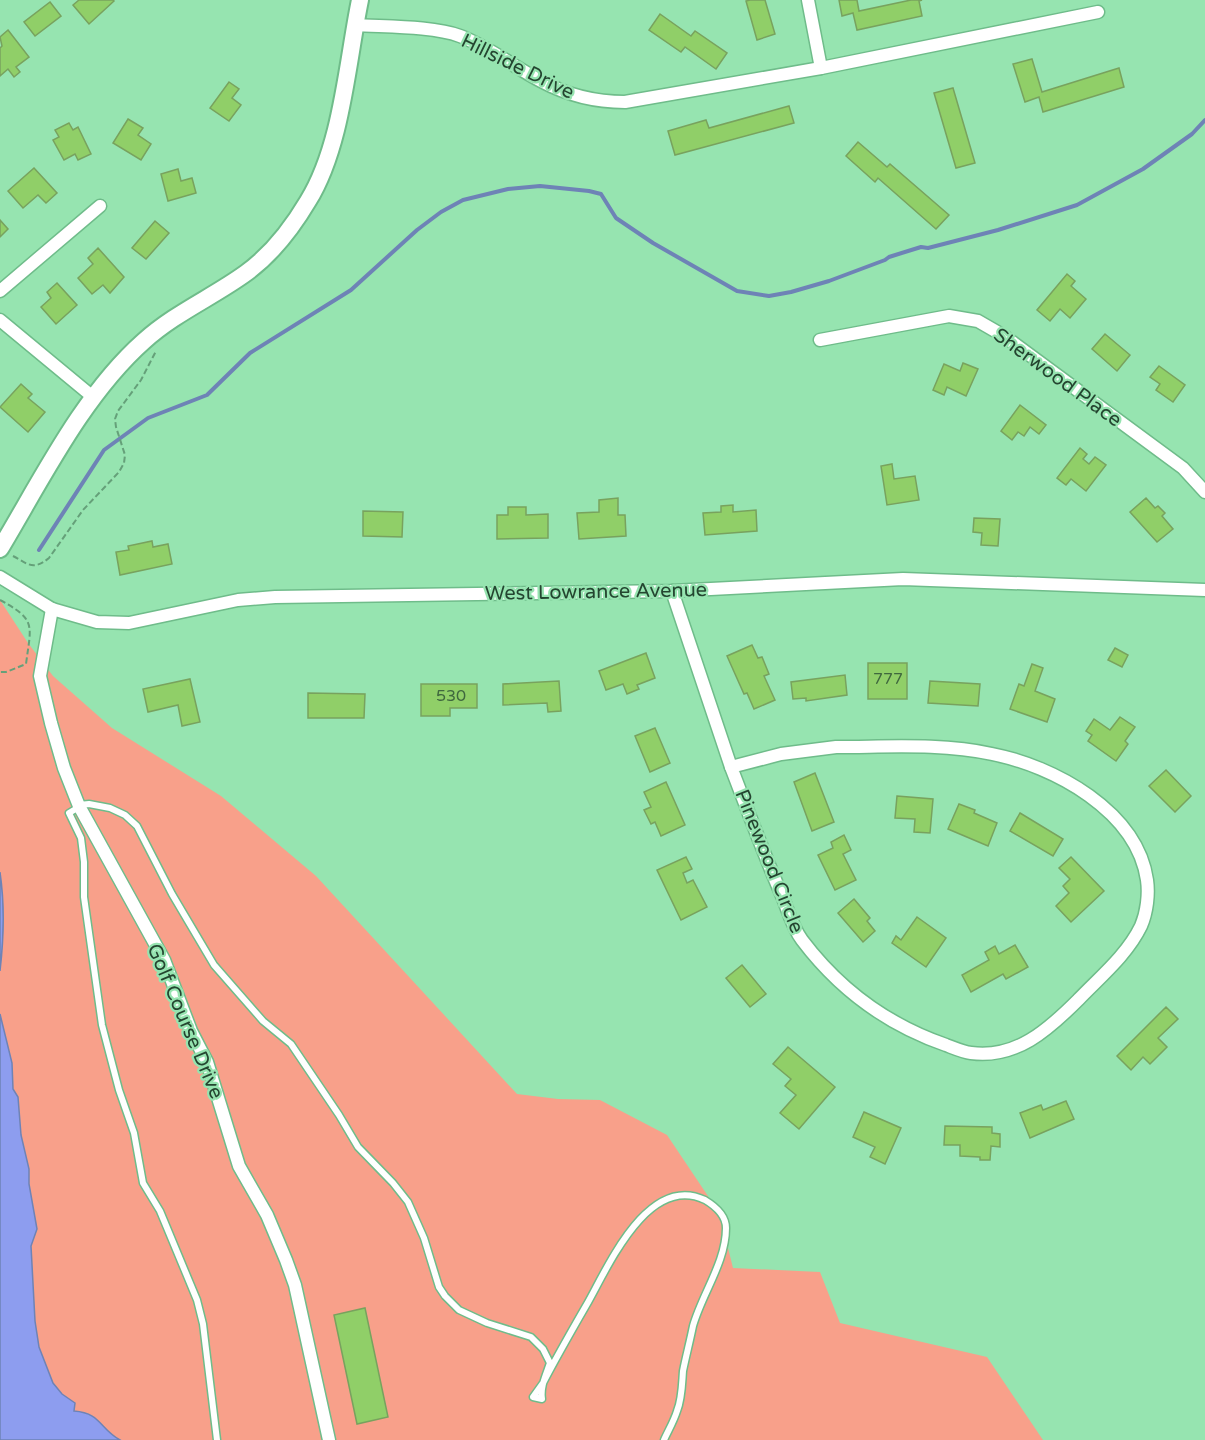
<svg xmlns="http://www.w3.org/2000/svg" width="1205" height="1440" font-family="'Varela Round',sans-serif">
	<rect width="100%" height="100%" fill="#96e4b0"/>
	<polygon fill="#f8a08a" points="0,600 28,643 53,676 112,728 221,796 316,876 517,1094 558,1099 600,1100 667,1135 720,1214 722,1225 726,1226 725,1236 733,1268 820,1272 840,1323 987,1357 1043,1440 0,1440"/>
	<g fill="#8d9def" stroke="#6e83b6" stroke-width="1.5">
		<path d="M0,872c5,34 4,65 0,99z"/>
		<path d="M0,1014l12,49 1,26 5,8 3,38 8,34v15l8,45 -6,17 4,75 4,26 14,36 9,11 13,9 -1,8c27,2 25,17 46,29h-120z"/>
	</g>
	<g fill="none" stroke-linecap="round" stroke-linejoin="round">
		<polyline stroke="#6e83b6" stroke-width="4" points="39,550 104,450 148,418 207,395 250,353 351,290 417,230 441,212 463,200 508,189 540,186 589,191 601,194 616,218 653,243 737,291 769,296 791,292 829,281 885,260 889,257 921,247 928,248 998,230 1077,205 1143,169 1192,134 1205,120"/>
	</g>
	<g fill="#90cf68" stroke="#78a25e" stroke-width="1.5">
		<polygon points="79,0 113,0 114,1 89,24 73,5"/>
		<polygon points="750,0 765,0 775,34 757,40 746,1"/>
		<polygon points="839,0 857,0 859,11 911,0 922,0 919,1 922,16 857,30 853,13 842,16"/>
		<polygon points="50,2 61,16 35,36 24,22"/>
		<polygon points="660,14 691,36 695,31 727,53 716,69 685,47 681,52 649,30"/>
		<polygon points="8,30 29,57 16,67 20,72 14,77 8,69 0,76 0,48 2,46 0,37"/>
		<polygon points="1032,59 1042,92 1119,68 1124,87 1043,112 1039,97 1025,102 1013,64"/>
		<polygon points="229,82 239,89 232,98 241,105 229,121 210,108"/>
		<polygon points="953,88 975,163 956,168 934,93"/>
		<polygon points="789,106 794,123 675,155 668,131 706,120 709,128"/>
		<polygon points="128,119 143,128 138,135 151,144 141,160 113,143"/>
		<polygon points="69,123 73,130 78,127 91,154 78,160 75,154 64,160 53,140 59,137 55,130"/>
		<polygon points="858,142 887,167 890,164 949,215 936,229 878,178 875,182 846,156"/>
		<polygon points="34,168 57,193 46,203 38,195 23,208 8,191"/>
		<polygon points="178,169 181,181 192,178 196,193 168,201 161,174"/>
		<polygon points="0,220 8,229 0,237"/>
		<polygon points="155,221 169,233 146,259 132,248"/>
		<polygon points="98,248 124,277 110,293 103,285 92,294 78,278 93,264 88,258"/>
		<polygon points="1067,274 1075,281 1071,286 1086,299 1070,318 1060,309 1050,321 1037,310"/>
		<polygon points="57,283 77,305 56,324 41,307 51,298 47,292"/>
		<polygon points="1105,334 1130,355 1117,371 1092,349"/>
		<polygon points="963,363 978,369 966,396 947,387 944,395 933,390 944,364 960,371"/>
		<polygon points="1159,366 1185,385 1173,402 1156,390 1160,384 1150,377"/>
		<polygon points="21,384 32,394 28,398 45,412 28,432 0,407"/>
		<polygon points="1020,405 1046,425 1039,434 1030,427 1024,436 1018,432 1012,440 1001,431"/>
		<polygon points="1080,448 1087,454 1083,459 1089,464 1095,457 1106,465 1086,491 1071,479 1066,485 1057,478"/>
		<polygon points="892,464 894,479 915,476 919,500 887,505 881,466"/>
		<polygon points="618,498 618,515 625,515 626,536 579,539 577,513 599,512 599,500"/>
		<polygon points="1146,498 1155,508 1158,506 1165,513 1162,516 1173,529 1157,542 1130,512"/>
		<polygon points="733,505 733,512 756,510 757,531 705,535 703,513 721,512 721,506"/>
		<polygon points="508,507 526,507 526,515 548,514 548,538 497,539 497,515 508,515"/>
		<polygon points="363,511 403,512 402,537 363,536"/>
		<polygon points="974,518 1000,519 998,546 981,545 982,533 973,532"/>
		<polygon points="152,541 153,547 168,544 172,564 120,575 116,552 129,550 128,546"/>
		<polygon points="752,645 758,658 762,657 769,674 764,676 775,700 754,709 747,693 744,694 727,656"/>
		<polygon points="1115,648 1128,655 1122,667 1108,660"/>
		<polygon points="646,653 655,678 637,685 639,689 627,694 623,684 606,690 599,671"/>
		<rect x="868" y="663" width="39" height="36"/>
		<polygon points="1032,664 1043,668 1035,691 1055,699 1047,722 1010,709 1019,684 1024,686"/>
		<polygon points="845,675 847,695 806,701 806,698 793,699 791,682"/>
		<polygon points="190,679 200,722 182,726 178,705 148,712 143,689"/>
		<polygon points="559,681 561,711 548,712 547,703 503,705 503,684"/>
		<polygon points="930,681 980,684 978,706 928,703"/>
		<polygon points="421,684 477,684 477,708 450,708 450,716 421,716"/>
		<polygon points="308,693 365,694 364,718 308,718"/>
		<polygon points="1120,717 1135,727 1125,741 1128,744 1116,761 1088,741 1092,735 1086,731 1094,719 1110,730"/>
		<polygon points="655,728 670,763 650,772 635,736"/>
		<polygon points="1166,770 1191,796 1175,812 1149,786"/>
		<polygon points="815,773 834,822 812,831 794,782"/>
		<polygon points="666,782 685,825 661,836 655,822 651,824 644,810 651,807 644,792"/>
		<polygon points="897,796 933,799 930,833 914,832 915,819 895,818"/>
		<polygon points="959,804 975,810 974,813 997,823 988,846 948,829"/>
		<polygon points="1020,813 1063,839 1053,856 1010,831"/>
		<polygon points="844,835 851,850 843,854 856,880 835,890 818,855 833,848 831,842"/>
		<polygon points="686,857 692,869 683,873 687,883 693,880 707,907 681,920 657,870"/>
		<polygon points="1071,857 1104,891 1071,922 1056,906 1069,893 1063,886 1070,879 1059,868"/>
		<polygon points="854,899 870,918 867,921 875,931 863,942 838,913"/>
		<polygon points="917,917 946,938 926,967 892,943 896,936 901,940"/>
		<polygon points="1015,945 1028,967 1006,979 1003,974 971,992 962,975 989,960 985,952 995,946 999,954"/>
		<polygon points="742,965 766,994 750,1007 726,978"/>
		<polygon points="1166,1007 1178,1019 1158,1038 1167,1047 1150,1064 1143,1057 1131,1070 1117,1056"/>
		<polygon points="788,1047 835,1087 799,1129 780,1113 796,1095 785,1086 791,1079 773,1064"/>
		<polygon points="1066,1101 1074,1119 1030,1138 1020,1113 1041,1105 1043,1110"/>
		<polygon points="864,1112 901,1128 885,1164 870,1157 875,1147 853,1137"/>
		<polygon points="945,1126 992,1127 992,1133 1000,1134 1000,1147 991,1146 990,1160 980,1160 980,1157 960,1156 960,1145 944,1145"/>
		<polygon points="365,1308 388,1417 357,1424 334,1315"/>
	</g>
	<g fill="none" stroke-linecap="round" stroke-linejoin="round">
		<defs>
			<g id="lane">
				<path d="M79,805l10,-1 21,4 15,7 12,11 35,68 42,71 49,56 28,23 48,71 19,32 35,36 15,19 16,36 15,49 6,9 14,14 28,13 44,14 12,12 7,14c-4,12 -10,24 -8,36l-9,-2 10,-14c14,-27 29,-53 44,-79 21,-37 61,-131 118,-104 10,6 21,15 21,28 0,34 -24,66 -33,98 -3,15 -7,30 -10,45 -1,13 -1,28 -6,40 -3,10 -9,20 -13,29"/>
				<polyline points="79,807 69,813 81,838 84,862 84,897 102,1025 119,1090 134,1133 143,1183 160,1211 197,1300 203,1324 217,1440"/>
			</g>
			<g id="street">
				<polyline points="808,0 821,68"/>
				<path d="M355,25c30,2 78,1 105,11 29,11 54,31 81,45 26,14 54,21 84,21l196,-34 277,-56"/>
				<polyline points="0,291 100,206"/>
				<polyline points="0,320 93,397"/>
				<polyline points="820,340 949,316 978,321 1004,336 1183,468 1205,492"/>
				<polyline points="0,577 52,609 97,622 129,623 238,600 275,597 672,591 903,579 1205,590"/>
				<polyline points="672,591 731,767"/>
				<polyline points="52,609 40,676 51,723 64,768 79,806 164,960 191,1031 207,1062 239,1166 267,1215 286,1260 295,1285 329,1440"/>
				<path d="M836,747c52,0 105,-4 156,7 62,12 145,57 155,126 2,14 0,32 -6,46 -14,29 -41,51 -63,74 -30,30 -62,59 -107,53 -8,-1 -17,-5 -25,-8 -58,-20 -107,-56 -144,-105 -9,-12 -14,-29 -19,-42 -19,-43 -35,-87 -52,-131l50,-13z"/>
			</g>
			<path id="secondary" d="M0,549c42,-70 83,-154 144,-208 31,-28 69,-44 102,-68 26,-19 46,-45 62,-72 34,-55 39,-138 52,-201"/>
		</defs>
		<use href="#lane" stroke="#6fbc8a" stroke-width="9"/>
		<use href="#street" stroke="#6fbc8a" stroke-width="15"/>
		<use href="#secondary" stroke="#6fbc8a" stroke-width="20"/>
		<g stroke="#65a079" stroke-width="2" stroke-dasharray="6 3" stroke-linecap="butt">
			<path d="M13,556c15,8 20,15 36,2l34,-48 36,-38 5,-9 1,-8 -9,-28 -1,-8 3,-8 23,-31 15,-29"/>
			<path d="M0,600c37,20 31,25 26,64l-20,8h-6"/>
		</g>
		<use href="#lane" stroke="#fff" stroke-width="6"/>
		<use href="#street" stroke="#fff" stroke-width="12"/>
		<use href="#secondary" stroke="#fff" stroke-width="16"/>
	</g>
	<g text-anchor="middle" stroke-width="4.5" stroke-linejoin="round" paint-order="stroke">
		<g font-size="16" fill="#3f683e">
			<text x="888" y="684">777</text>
			<text x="451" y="701">530</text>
		</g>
		<g font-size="20" fill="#244530" stroke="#96e4b0">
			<text transform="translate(518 66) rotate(26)" y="7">Hillside Drive</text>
			<text transform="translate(1058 377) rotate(36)" y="7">Sherwood Place</text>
			<text transform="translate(596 591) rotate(-1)" y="7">West Lowrance Avenue</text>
			<text transform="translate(770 861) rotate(68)" y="7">Pinewood Circle</text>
			<text transform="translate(186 1021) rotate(67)" y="7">Golf Course Drive</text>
		</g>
	</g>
</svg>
